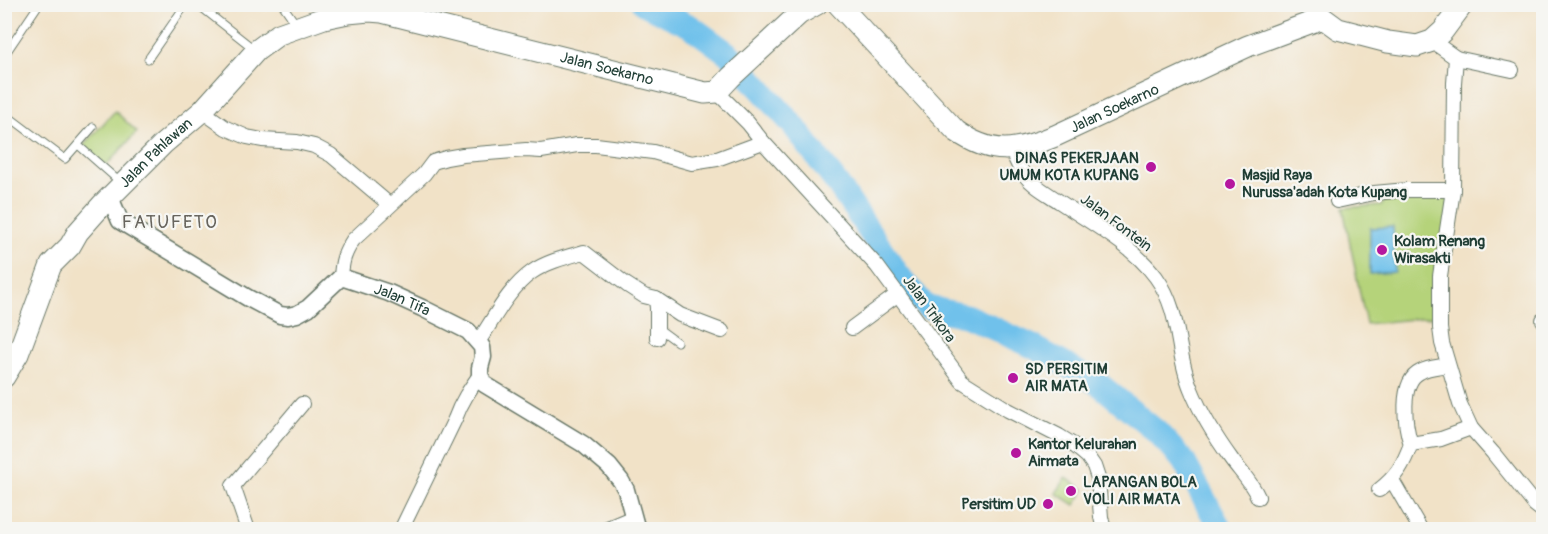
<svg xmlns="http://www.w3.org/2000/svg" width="1548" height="534" font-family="Pangolin,sans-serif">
	<rect width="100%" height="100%" fill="#f6f6f2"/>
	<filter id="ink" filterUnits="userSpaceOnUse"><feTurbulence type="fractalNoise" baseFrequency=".0167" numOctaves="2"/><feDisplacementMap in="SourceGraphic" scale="12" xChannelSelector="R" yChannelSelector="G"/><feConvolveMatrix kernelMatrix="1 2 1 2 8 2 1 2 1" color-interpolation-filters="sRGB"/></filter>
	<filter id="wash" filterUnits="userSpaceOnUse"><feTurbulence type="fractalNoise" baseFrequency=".008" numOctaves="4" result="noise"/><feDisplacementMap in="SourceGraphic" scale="24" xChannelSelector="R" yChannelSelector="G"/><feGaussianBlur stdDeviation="1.35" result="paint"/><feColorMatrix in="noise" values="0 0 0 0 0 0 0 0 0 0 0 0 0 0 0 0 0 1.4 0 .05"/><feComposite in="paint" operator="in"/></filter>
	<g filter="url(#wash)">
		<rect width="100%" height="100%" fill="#f1e2c7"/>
		<g fill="#b5d37a" stroke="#6a8857" stroke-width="1.5">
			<polygon points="115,111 137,132 106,166 83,146"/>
			<polygon points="1390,194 1460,194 1448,235 1441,316 1366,324 1343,208 1381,205"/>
			<polygon points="1066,478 1085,490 1075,505 1056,493"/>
		</g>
		<polygon fill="#70c1eb" stroke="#487f90" stroke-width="1.5" points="1393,227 1395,272 1370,274 1370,228"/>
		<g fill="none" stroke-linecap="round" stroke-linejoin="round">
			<polyline stroke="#70c1eb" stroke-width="24" points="644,4 690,26 730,55 793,125 838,185 898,274 926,307 967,316 1034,347 1100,385 1156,431 1183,460 1221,530"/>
		</g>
	</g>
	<g filter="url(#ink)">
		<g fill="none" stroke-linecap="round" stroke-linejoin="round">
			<defs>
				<g id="service">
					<polyline points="197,4 254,49"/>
					<polyline points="282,4 296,24"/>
					<polyline points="4,56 39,4"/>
					<polyline points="148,59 186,4"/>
					<polyline points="4,113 65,159 93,127"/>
					<polyline points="78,145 121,183"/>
					<polyline points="658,328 677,342"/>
				</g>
				<g id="minor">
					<polyline points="1432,41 1456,58 1454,83 1453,190"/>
					<polyline points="1456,58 1512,70"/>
					<polyline points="717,92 748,123 763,142 877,266 962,381 1008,410 1059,436 1075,446 1087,456 1094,466 1098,478 1101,517 1104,530"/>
					<polyline points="202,111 226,128 247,137 262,140 297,142 314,146 331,155 390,205"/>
					<path d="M1012,150C1015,158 1018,167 1024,174C1033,186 1047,193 1060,202C1093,224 1132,245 1156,277C1182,313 1175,351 1191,389C1201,414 1216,438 1232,460C1241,472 1252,483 1258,497"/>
					<polyline points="1337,201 1374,193 1407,190 1453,190 1440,276 1440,328 1442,343 1460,404 1471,428 1493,453 1535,505 1544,512"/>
					<path d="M341,277C342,261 344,254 353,240L424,174L433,162L446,158L463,155L526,150L541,151L577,145H596L653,152L692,163L717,159L763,142"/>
					<polyline points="656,299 657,308 657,338"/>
					<polyline points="1543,320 1544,320"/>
					<polyline points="852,328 898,294"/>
					<path d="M478,342C494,319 508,289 532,272C546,262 566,257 584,252L627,285L644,296L656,299L680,315L722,331"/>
					<path d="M1411,444C1405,427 1399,382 1420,372C1428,367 1439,367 1448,365"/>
					<polyline points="1392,480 1421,530"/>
					<path d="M1379,490C1397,476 1403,465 1411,444L1441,439L1471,428"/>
					<polyline points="248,530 233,486 302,404"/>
					<path d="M401,530L455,419C461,402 470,389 480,375"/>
					<polyline points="603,530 634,517"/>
				</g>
				<g id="tertiary">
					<path id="s1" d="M110,197L120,221L248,298L280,315L288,316L297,314L308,308L341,277L389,293L422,308L468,331L482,347L483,357L480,368V375L484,384L583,444L609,466L621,481L626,490L637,530"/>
				</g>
				<g id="trunk">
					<path id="s2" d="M838,4L956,131C992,156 1016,152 1055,136L1248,46L1323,18L1338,29L1388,42L1417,46L1432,41L1443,31L1463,4"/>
					<path id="s3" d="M4,377L18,354L51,265L70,246L78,232L102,205L163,144L202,111L256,51L279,34L324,18L348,13L369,11L382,12L705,93L717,92L731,77L799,14L817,4"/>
				</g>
			</defs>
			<use href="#service" stroke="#687767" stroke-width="9"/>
			<use href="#minor" stroke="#687767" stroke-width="16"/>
			<use href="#tertiary" stroke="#687767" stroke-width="19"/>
			<use href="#trunk" stroke="#687767" stroke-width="23"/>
			<use href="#service" stroke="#fff" stroke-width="7"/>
			<use href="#minor" stroke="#fff" stroke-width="14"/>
			<use href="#tertiary" stroke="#fff" stroke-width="16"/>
			<use href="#trunk" stroke="#fff" stroke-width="21"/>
		</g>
	</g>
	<g fill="#b5179e" stroke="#f6f6f2" stroke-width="2">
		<circle cx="1151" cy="167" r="6"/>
		<circle cx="1230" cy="184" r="6"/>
		<circle cx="1382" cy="250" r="6"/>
		<circle cx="1013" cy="378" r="6"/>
		<circle cx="1016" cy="453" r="6"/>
		<circle cx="1071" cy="491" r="6"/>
		<circle cx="1048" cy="504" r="6"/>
	</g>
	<g text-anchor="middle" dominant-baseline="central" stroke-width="4.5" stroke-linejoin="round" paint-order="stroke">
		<g font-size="15" fill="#1f3d34" stroke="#f6f6f2">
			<text stroke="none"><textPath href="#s3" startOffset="786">Jalan Soekarno</textPath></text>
			<text stroke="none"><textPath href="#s2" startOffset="344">Jalan Soekarno</textPath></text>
			<text stroke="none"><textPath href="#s3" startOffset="276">Jalan Pahlawan</textPath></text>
			<text transform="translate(1116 223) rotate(37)">Jalan Fontein</text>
			<text stroke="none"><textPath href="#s1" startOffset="352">Jalan Tifa</textPath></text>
			<text transform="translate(929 309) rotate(54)">Jalan Trikora</text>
		</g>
		<g font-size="15" font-weight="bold" fill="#1f3d34" stroke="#f6f6f2" text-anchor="start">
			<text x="1139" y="158" text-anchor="end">DINAS PEKERJAAN<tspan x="1139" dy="17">UMUM KOTA KUPANG</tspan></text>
			<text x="1242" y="175">Masjid Raya<tspan x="1242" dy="17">Nurussa'adah Kota Kupang</tspan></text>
			<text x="1394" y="241">Kolam Renang<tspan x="1394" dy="17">Wirasakti</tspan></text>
			<text x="1025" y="369">SD PERSITIM<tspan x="1025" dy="17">AIR MATA</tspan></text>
			<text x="1028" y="444">Kantor Kelurahan<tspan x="1028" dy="17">Airmata</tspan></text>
			<text x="1083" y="482">LAPANGAN BOLA<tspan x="1083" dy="17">VOLI AIR MATA</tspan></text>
			<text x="1036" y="504" text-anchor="end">Persitim UD</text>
		</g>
		<g font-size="18" letter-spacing="1.5" fill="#67645d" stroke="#f6f6f2">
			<text x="170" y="222">FATUFETO</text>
		</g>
	</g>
	<rect width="1548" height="534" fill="none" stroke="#f6f6f2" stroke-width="24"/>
</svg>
